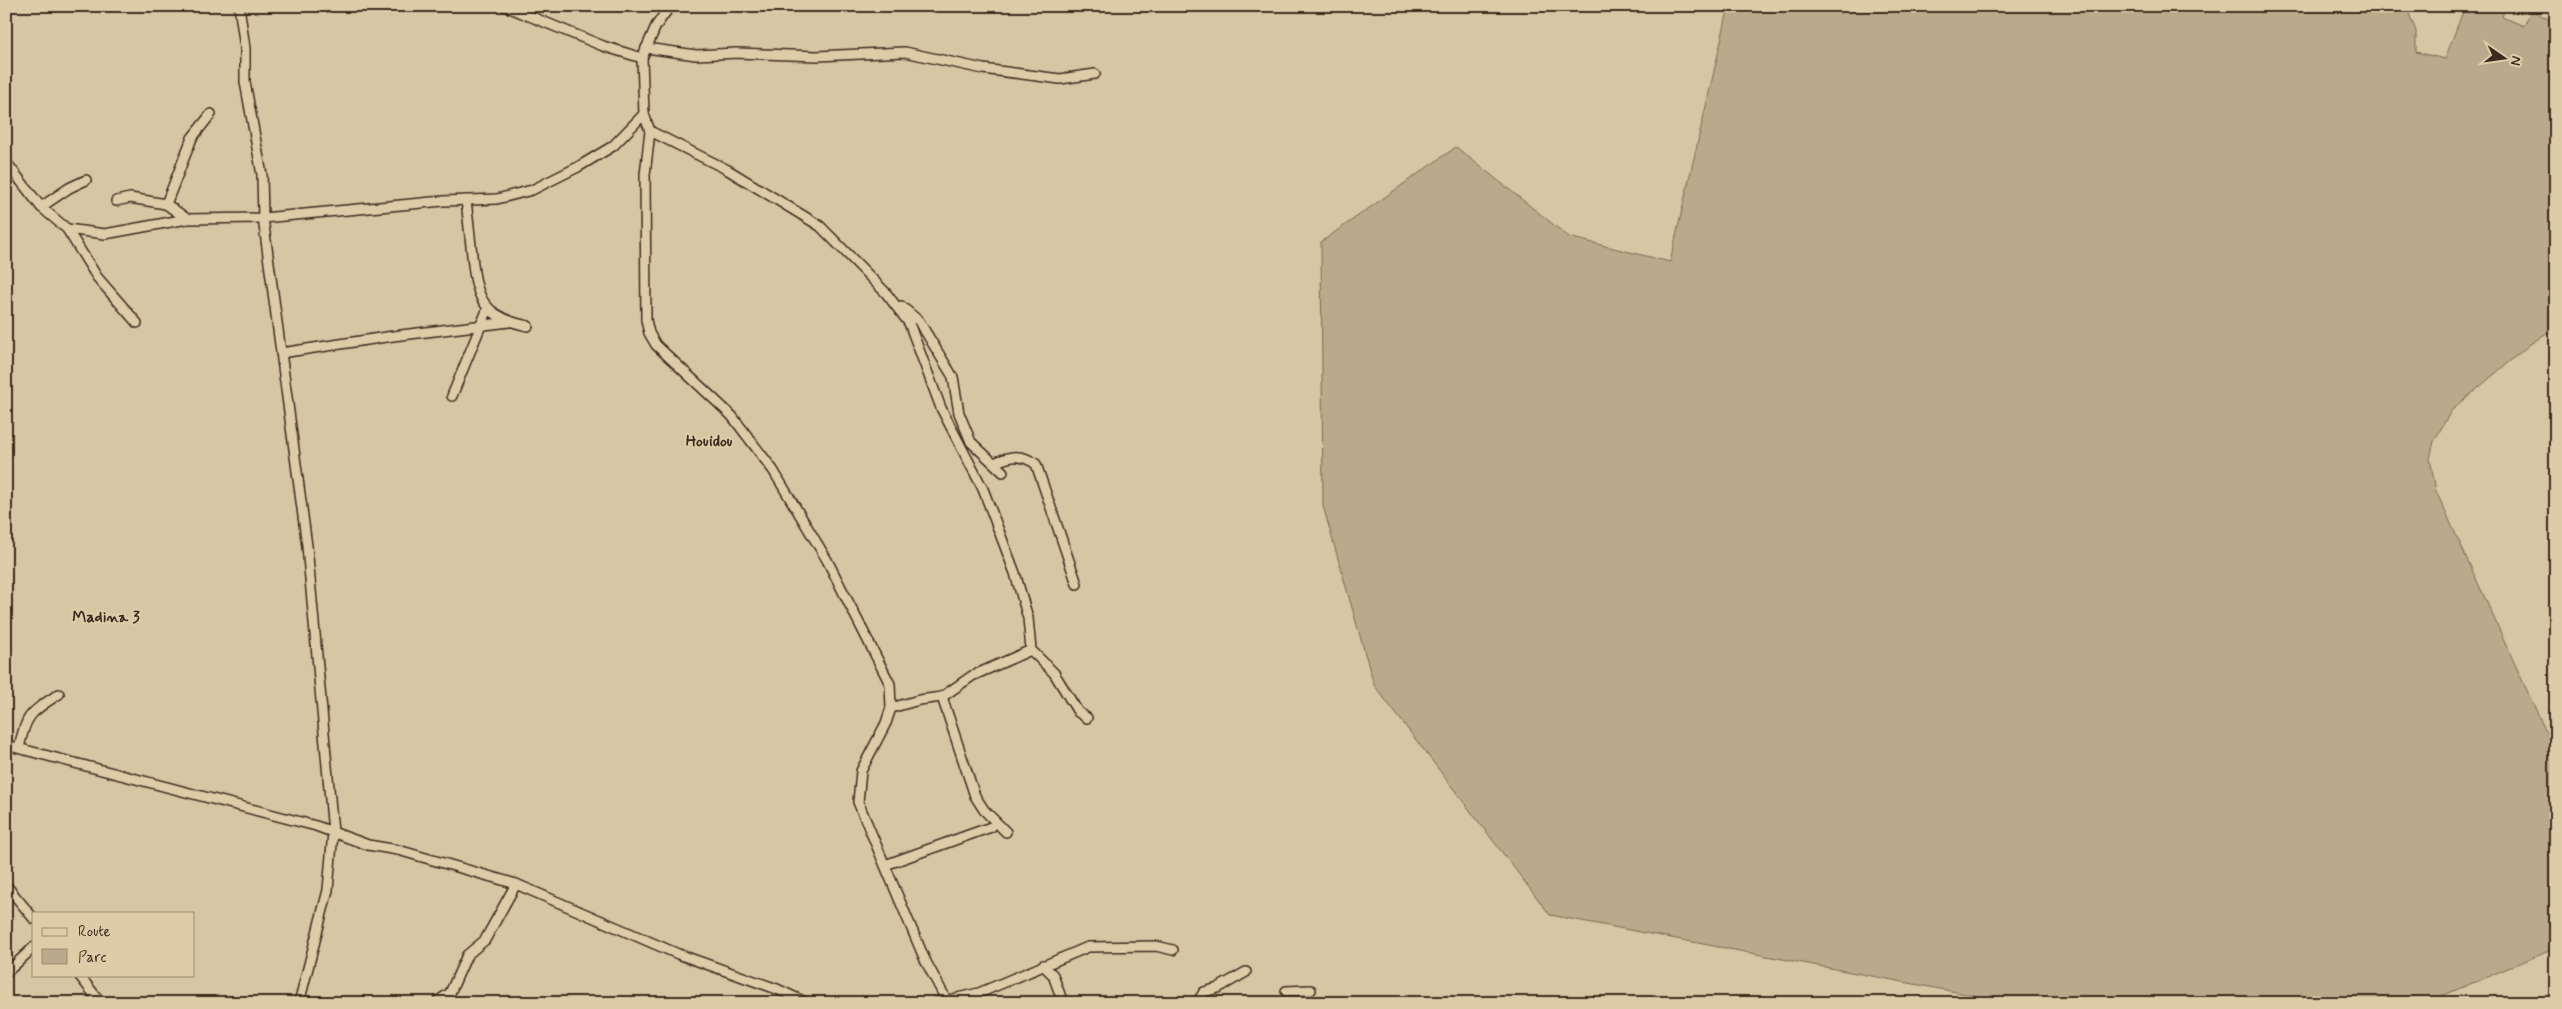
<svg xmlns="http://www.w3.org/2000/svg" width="2562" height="1009" font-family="Mynerve,sans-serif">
	<rect width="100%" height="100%" fill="#d7c6a3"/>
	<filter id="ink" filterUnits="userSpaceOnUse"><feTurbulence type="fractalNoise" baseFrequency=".02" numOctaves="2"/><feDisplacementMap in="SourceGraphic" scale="10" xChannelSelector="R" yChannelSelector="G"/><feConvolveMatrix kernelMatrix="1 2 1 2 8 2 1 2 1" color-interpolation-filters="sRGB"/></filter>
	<g filter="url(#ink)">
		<polygon fill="#bba98b" stroke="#7b6a54" points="1729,6 2406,6 2416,31 2416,52 2445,59 2465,6 2506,6 2502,17 2524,26 2531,10 2556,23 2554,328 2529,345 2451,411 2434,441 2430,459 2436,491 2556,754 2556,948 2425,1003 2014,1003 1550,915 1374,685 1323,506 1321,242 1456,147 1569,237 1670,262"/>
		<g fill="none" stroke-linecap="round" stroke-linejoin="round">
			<defs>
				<g id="street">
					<polyline points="239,6 245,48 245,82 262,175 263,218 307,546 333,832 328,890 299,1003"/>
					<polyline points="505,6 603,46 642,58"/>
					<polyline points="670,6 656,26 642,58 644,114 650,131 645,175 646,320 649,333 656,345 732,416 773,470 827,560 890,684 891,708 886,723 861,771 858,802 925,960 947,1001"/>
					<polyline points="646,48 696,55 737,53 817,56 905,52 983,69 1060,79 1095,74"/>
					<polyline points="650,131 728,170 820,226 886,293 909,323 941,408 983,489 1015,573 1028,618 1031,650 1054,673 1078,712 1087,718"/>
					<polyline points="6,162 41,207 67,229 97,277 137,323"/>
					<path d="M466,200C468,219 470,237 472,255C476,297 482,317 528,326"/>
					<polyline points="116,201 130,198 166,204"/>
					<polyline points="41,207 69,188 86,180"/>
					<polyline points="187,219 166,204 192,138 211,114"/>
					<polyline points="67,229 105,234 187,219 263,218 443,201 497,199 532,190 578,167 613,146 644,114"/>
					<polyline points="901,306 919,321 953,377 959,413 971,442 1003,472"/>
					<polyline points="281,353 393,336 509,322"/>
					<polyline points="452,396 488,308"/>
					<path d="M994,463C1010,456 1020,453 1036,464L1077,584"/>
					<polyline points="942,697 975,796 984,810 1006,832"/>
					<polyline points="891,708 919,700 942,697 972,676 1031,650"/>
					<polyline points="6,745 316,826 368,845 398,850 516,884 678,954 777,989 807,1003"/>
					<path d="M19,748C26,714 30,713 59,694"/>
					<polyline points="885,865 991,827"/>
					<polyline points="6,885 34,919"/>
					<polyline points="1043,965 1053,975 1063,1003"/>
					<polyline points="6,973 34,947"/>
					<polyline points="79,975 101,1003"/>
					<polyline points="1286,991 1311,990"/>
					<polyline points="438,1001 450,993 467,955 485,940 516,884"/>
					<polyline points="936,1003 979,993 1088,947 1156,946 1173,950"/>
					<polyline points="1197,1003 1204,992 1218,988 1246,972"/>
				</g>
			</defs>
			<use href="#street" stroke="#3b2a1e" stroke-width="12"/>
			<use href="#street" stroke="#decca9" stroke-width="9"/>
		</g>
	</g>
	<g text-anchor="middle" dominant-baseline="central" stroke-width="4.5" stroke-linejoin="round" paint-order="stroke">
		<g font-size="16" font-weight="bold" fill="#3b2a1e" stroke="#decca9">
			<text x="709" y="441">Houidou</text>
			<text x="106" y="617">Madina 3</text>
		</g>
	</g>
	<rect width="2562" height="1009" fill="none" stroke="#decca9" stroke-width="25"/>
	<rect x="12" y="12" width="2537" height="984" fill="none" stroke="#3b2a1e" stroke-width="2" filter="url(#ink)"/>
	<rect x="32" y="912" width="162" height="65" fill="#decca9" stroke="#9d8b71"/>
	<rect x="42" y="928" width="25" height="8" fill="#decca9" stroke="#9d8b71"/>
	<text x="78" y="936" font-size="15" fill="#3b2a1e">Route</text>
	<rect x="42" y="949" width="25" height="15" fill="#bba98b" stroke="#9d8b71"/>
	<text x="78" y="962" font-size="15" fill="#3b2a1e">Parc</text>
	<g transform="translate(2504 58) rotate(103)" stroke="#decca9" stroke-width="4" paint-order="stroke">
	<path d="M0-4L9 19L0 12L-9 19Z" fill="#3b2a1e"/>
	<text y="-8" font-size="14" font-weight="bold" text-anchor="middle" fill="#3b2a1e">N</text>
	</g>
</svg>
